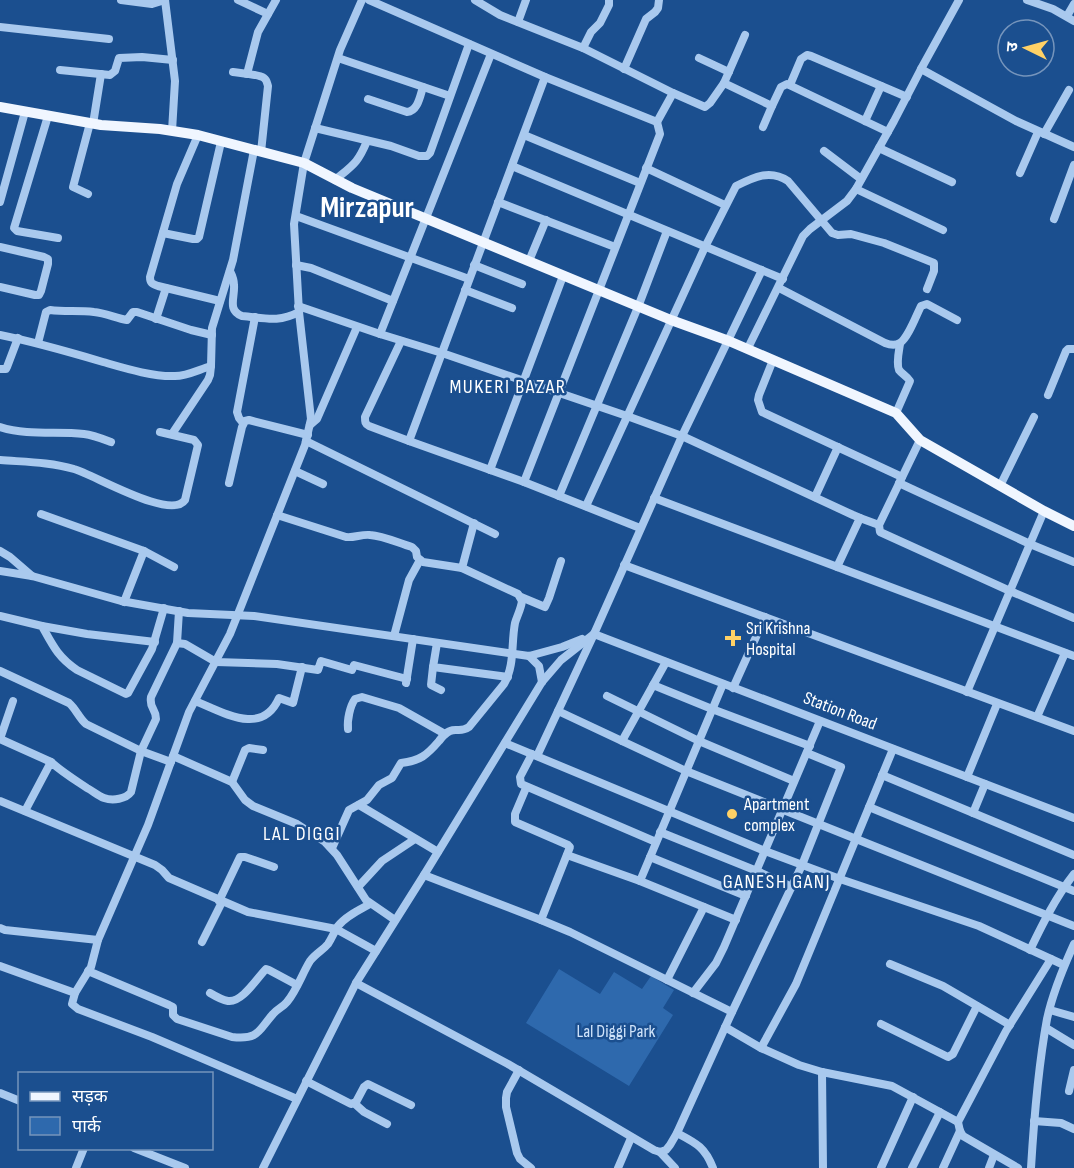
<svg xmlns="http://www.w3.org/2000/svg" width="1074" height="1168" font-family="'Sofia Sans Condensed','Noto Sans Devanagari',sans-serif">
	<rect width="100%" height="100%" fill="#1b4f8f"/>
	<polygon fill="#2e69ad" points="559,969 600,994 614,972 642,989 651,976 674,990 663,1008 673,1015 629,1086 526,1023"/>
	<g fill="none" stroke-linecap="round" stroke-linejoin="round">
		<g stroke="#a9c9ee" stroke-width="8">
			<polyline points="121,0 152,4 165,0"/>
			<polyline points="165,0 175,81 172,131"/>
			<polyline points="238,0 268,14"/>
			<polyline points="369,0 545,77 657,122 660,134 524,482"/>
			<polyline points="475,0 500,15 583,48 673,93"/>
			<polyline points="1027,0 1053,9 1074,21"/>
			<polyline points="1067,16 1074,4"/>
			<polyline points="518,22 526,0"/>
			<polyline points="0,27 109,39"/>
			<polyline points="583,48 591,32 600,23 609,5 609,0"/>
			<polyline points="338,58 450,96"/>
			<polyline points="699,58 729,72"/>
			<polyline points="624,69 646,19 655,12 658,8 659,0"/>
			<polyline points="921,69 1016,121 1074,147"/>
			<polyline points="60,70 110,75 115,71 119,58 142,57 173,60"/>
			<path d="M233,72C240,73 258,74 264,78C267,80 267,83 268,86L261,152"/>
			<polyline points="247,74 258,32 276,0"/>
			<polyline points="545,77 409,441 524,482 640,528"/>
			<polyline points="724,83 745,35"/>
			<polyline points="790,85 801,59 807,55 811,56 907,97"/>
			<path d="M368,99L407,112C418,111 420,96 423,87"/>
			<polyline points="48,116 14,228 17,231 58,238"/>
			<polyline points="865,121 881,86"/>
			<polyline points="657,122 673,93 705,107 710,103 724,83 772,106 781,87 787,84 888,132"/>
			<polyline points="93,124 101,74"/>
			<polyline points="763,127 772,106"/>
			<polyline points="315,128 391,146 419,156 427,156 430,153 469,44"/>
			<polyline points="1044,134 1069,90"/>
			<path d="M198,135L177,184L150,277C150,283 152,284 158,286L220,301"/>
			<polyline points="524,135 640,183"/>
			<polyline points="879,148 952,182"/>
			<polyline points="824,151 861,179"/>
			<polyline points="512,166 783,279"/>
			<polyline points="646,168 725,205"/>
			<polyline points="1020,173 1038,132"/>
			<path d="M335,180C353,165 358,163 367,141"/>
			<polyline points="856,189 943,230"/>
			<polyline points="88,194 73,187 90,123"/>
			<polyline points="0,202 25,112"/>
			<polyline points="498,202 615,247"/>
			<polyline points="296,216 469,279"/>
			<polyline points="1054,219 1074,165"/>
			<polyline points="163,233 193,239 197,239 199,237 221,142"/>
			<polyline points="0,247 44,257 48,259 48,264 41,291 39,295 35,295 0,287"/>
			<polyline points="529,261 546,220"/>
			<polyline points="296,265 311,268 393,301"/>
			<polyline points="474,265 522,284"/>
			<path d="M230,271C232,275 234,280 234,285C235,298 227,310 242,316C265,318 278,323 299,312"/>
			<path d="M779,288L885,343C890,345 895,346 900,343C908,338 916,316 921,306L927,304L957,320"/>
			<polyline points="465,290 512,308"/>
			<polyline points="298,306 380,334 442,353 627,416 682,436 853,515 860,518 837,567"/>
			<polyline points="156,319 166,288"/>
			<polyline points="380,334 491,54"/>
			<path d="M0,335C35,342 69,352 103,362C124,368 153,377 175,376C187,376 200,369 211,366L212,328L233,260L254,150"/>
			<path d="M401,341L365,417C365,422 365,424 369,426L409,441"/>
			<path d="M38,343L46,312L50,310C65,312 79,310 94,312C105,313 116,318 127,320L133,312H137L191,330L212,335"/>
			<polyline points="748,348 803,236 810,229 847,201 856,189 894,121 921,69 959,0"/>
			<polyline points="773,360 759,395 758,400 762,412 902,477"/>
			<polyline points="0,369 6,369 7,367 18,338"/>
			<polyline points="1048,395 1066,351 1068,349 1074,349"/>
			<path d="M896,413L910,381C907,376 902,374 899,370C896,363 899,351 900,344"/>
			<polyline points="243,423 239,418 237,412 255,317"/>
			<polyline points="310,425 317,419 357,327"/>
			<path d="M0,427C28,436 56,431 84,434C93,435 103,439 111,442"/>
			<polyline points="172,434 208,380 210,375 211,366"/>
			<polyline points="920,440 879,525 880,532 1010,591 1074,618"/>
			<polyline points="306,441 495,534"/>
			<path d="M0,460C25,462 50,462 74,469C93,474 171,521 185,500L198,445L194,440L160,432"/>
			<polyline points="490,470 563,276"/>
			<polyline points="295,471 323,484"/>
			<polyline points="229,483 242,427 245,421 249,420 308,435"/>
			<polyline points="899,483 1030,544 1074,562"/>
			<polyline points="1000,486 1034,417"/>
			<polyline points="559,496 638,307 667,231"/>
			<polyline points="815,497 838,447"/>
			<polyline points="654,498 1074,656"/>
			<path d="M586,506L705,247L736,186C754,177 770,169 788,181L832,233L838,235L851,234L884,243L934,263V271L927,289"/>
			<polyline points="41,514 144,551 124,602"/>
			<path d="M277,515L346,537C354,538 362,534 370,535C384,536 398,543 412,547L416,551L417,557L423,562L462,568"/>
			<polyline points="860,518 879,525"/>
			<polyline points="0,551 10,557 32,576"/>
			<polyline points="144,551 174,567"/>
			<polyline points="624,565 1074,731"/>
			<polyline points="0,571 32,576 121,601 188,613 254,616 529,656 562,647 582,639"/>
			<polyline points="521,597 545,607 549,598 561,561"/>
			<path d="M0,616L42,626C53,646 58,657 77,670L126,694L128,693L152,649L164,608"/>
			<polyline points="42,626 87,634 155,642"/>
			<polyline points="594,634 1074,818"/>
			<polyline points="394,636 409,580 420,560"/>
			<polyline points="177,643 179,611"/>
			<polyline points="437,643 433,667 508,677"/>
			<polyline points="529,656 539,666 542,682"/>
			<polyline points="433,667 431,685 441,690"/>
			<path d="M0,671L69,703C76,709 79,718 86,724L141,751L171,762"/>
			<polyline points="406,683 413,639"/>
			<polyline points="723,684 640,881 736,920"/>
			<polyline points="653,685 712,709 810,746"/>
			<polyline points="733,688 765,617"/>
			<polyline points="967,692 1044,511"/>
			<polyline points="607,696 699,741 794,781"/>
			<path d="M195,701C223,712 262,737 279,698L293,703L302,667"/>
			<polyline points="558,711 686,771 1074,926"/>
			<polyline points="1037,717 1065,653"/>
			<path d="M348,729C347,720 350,706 355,699L362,697L399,708L445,734"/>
			<polyline points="0,739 51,762"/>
			<polyline points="0,739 13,701"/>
			<polyline points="622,741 666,662"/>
			<polyline points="505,743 765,851 840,879 979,926 1064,965"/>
			<polyline points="532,754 520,777 521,784 656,842"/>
			<polyline points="173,756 232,782 245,800 253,806 297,824 325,842 337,855 366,900 395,920"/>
			<polyline points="537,756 594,634 682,436 762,270"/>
			<polyline points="882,775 1074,855"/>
			<polyline points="967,777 997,704"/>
			<polyline points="232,782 245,750 249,748 263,750"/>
			<polyline points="526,788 515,814 515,822 568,845 570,847 541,920"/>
			<polyline points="0,801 155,865 162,870 169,878 248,912 336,929 376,951"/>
			<polyline points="359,805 438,852"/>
			<polyline points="869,807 1074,891"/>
			<path d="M25,811L51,762C62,772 75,780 87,788C93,791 98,796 104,798C113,801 126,799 131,792L141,751L156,719C156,708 149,709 151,697L177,643L185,644L216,662L277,664L318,670L321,661L352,670L354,665L407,679"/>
			<polyline points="973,813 985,784"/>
			<polyline points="660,832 757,871 792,887"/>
			<path d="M332,848L349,810L367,800L379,785L392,778L401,763C420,761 427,755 439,741C442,737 445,733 450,731C457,728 460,733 469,727L504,684C515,665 511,644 515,623C517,616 521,609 522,601L518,594L462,568L474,523"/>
			<polyline points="567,855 640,881"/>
			<polyline points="650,857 746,896"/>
			<polyline points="424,875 541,920 570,932 732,1012"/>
			<polyline points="358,887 382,861 415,839"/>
			<polyline points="219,901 240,857 245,857 274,867"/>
			<polyline points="0,928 5,930 98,940 148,825 189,712 230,634 305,445 311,419 299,312 294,224 304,163 340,50 362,0"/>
			<polyline points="202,942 222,902"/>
			<path d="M1030,950C1043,923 1056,897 1074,874"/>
			<polyline points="890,964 943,986 1010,1025"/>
			<polyline points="0,966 75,993 91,967 98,940"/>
			<path d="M88,971L169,1005L173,1007V1015L177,1019L232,1037C259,1040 258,1031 273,1014C277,1009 283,1007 287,1002C297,990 302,974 310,961C315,954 323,950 328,944C332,938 334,932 338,926C346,916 359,910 370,904"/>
			<polyline points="667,980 704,907"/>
			<polyline points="356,983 508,1064 654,1150 660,1152 666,1150 670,1145 677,1133 732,1012 802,865 841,767 807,753"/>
			<polyline points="75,993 72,1004 78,1009 152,1037 297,1099"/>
			<path d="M210,993C215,996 222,1000 228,1001C242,1003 257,978 266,969L269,970L297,985"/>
			<polyline points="693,993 716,963 724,947 820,721"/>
			<polyline points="1050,1010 1074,1017"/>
			<polyline points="881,1024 948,1057 953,1054 977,1006"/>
			<polyline points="725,1027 761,1048 799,1065 822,1072 892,1086 958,1122 1006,1031 1051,959"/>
			<polyline points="1046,1028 1074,1045"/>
			<polyline points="761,1048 796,984 893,749"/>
			<polyline points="519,1070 507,1092 506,1098 506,1107 517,1153 520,1159 531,1168"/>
			<polyline points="822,1072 823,1168"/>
			<polyline points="306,1081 351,1104 356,1102 364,1087 368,1084 411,1105"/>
			<polyline points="1069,1091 1074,1070"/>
			<polyline points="0,1093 20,1101"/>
			<polyline points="354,1103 364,1112 387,1124"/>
			<polyline points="1034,1121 1061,1123 1074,1129"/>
			<polyline points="958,1122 960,1131 963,1136 1018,1168"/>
			<path d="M677,1133C696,1143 705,1147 713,1168"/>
			<polyline points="134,1148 185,1168"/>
			<polyline points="660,1152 675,1168"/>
			<polyline points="76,1168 84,1148"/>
			<polyline points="263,1168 356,983 424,875 542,682 561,660 594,634"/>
			<polyline points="618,1168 631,1138"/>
			<polyline points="881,1168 913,1097"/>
			<polyline points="912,1168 940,1112"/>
			<polyline points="943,1168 960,1131"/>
			<polyline points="989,1168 994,1155"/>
			<path d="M1031,1168C1034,1118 1038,1068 1047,1019C1052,996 1064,966 1074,944"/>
		</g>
		<polyline stroke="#f0f6ff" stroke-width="10" points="0,107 101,125 160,129 198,135 304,163 352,188 671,320 729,341 896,413 920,440 1044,511 1074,526"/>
	</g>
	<g fill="#ffd166" stroke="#1b4f8f" stroke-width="2">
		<path d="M730 629h6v6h6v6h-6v6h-6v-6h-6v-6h6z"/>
		<circle cx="732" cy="814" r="6"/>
	</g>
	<g text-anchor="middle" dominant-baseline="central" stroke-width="5" stroke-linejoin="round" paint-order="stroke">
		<g font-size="18" fill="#fff" stroke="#1b4f8f" text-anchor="start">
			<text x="746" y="628">Sri Krishna<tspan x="746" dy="21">Hospital</tspan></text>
			<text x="744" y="804">Apartment<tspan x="744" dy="21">complex</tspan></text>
		</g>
		<g font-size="18" fill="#fff" stroke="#1b4f8f">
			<text transform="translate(840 711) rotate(21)">Station Road</text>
		</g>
		<g font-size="18" fill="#cfe3fa" stroke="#1b4f8f">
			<text x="616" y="1031">Lal Diggi Park</text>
		</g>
		<g font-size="20" letter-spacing="1.5" fill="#fff" stroke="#1b4f8f">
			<text x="508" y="387">MUKERI BAZAR</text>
			<text x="302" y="834">LAL DIGGI</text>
			<text x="777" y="882">GANESH GANJ</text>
		</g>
		<g font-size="30" font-weight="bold" fill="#fff" stroke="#1b4f8f">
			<text x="367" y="208">Mirzapur</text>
		</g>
	</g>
	<rect x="18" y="1072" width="195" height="78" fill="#1b4f8f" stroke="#7695bc" stroke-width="1.5"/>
	<rect x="30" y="1092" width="30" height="9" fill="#f0f6ff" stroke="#7695bc" stroke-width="1.5"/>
	<text x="72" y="1102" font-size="18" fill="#ffffff">सड़क</text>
	<rect x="30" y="1117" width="30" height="18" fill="#2e69ad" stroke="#7695bc" stroke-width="1.5"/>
	<text x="72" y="1132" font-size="18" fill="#ffffff">पार्क</text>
	<g transform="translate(1026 48) rotate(275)"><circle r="28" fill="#1b4f8f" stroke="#7695bc" stroke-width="1.5"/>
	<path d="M0-4.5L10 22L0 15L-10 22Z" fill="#ffd166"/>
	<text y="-9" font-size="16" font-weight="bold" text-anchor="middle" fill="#ffffff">उ</text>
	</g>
</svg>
